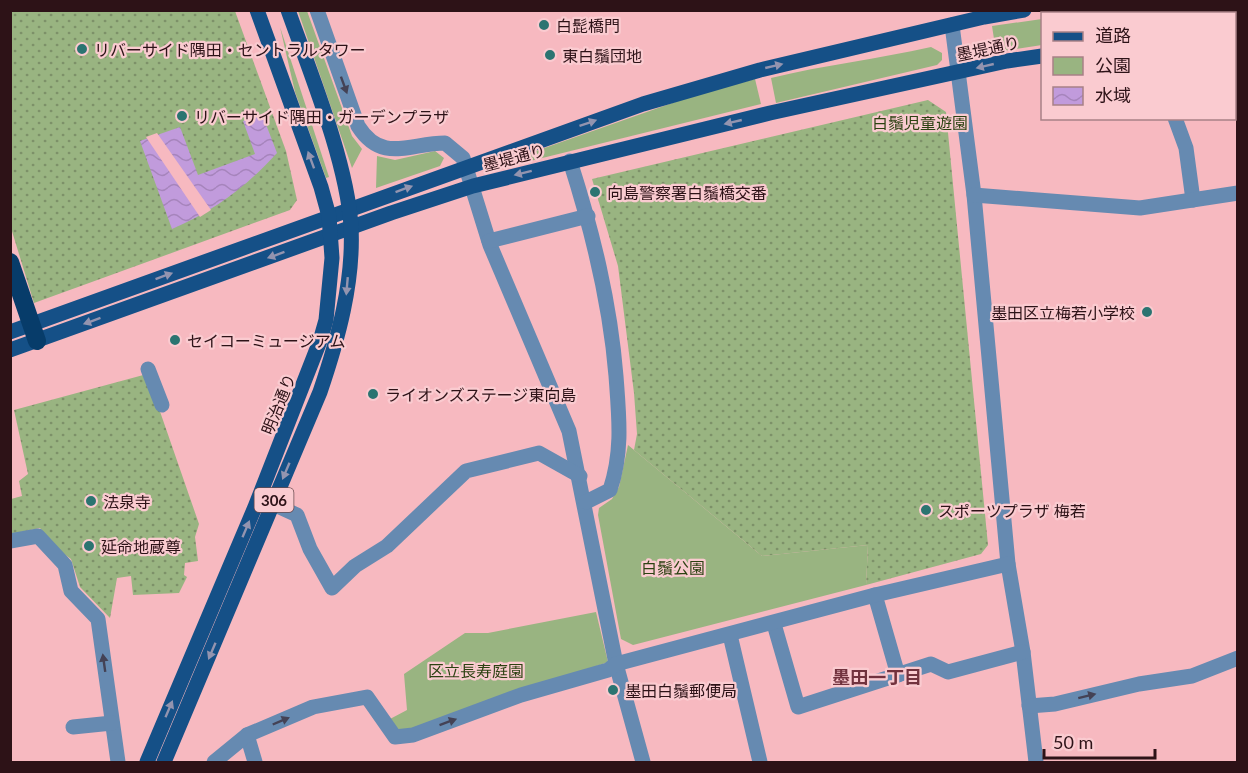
<svg xmlns="http://www.w3.org/2000/svg" width="1248" height="773" font-family="Lato,'Noto Sans JP',sans-serif">
	<defs>
		<pattern id="garden-dots" width="8" height="8" patternUnits="userSpaceOnUse" patternTransform="scale(1.5)"><rect width="8" height="8" fill="#99b481"/><path d="M2 2h.1M6 6h.1" fill="none" stroke="#7d9169" stroke-width="1.8" stroke-linecap="round"/></pattern>
		<pattern id="water-waves" width="16" height="10" patternUnits="userSpaceOnUse" patternTransform="scale(1.5)"><rect width="16" height="10" fill="#c19bdc"/><path d="M0 5q4-4 8 0t8 0" fill="none" stroke="#a684bc"/></pattern>
	</defs>
	<rect width="100%" height="100%" fill="#f7b9c0"/>
	<g fill="#99b481">
		<polygon points="298,11 307,11 352,136 362,149 352,168"/>
		<polygon points="1042,19 1042,45 996,52 992,26"/>
		<polygon points="280,27 329,177 326,178 295,92"/>
		<path d="M931,47L942,53V60L937,65L776,103L771,78C824,65 878,59 931,47Z"/>
		<polygon points="755,79 761,104 518,164 516,158 695,95"/>
		<polygon points="435,151 444,158 440,166 376,188 377,156 395,160"/>
		<polygon points="628,445 762,556 868,545 866,585 633,645 621,639 598,515 599,508 612,499 619,487"/>
		<polygon points="596,612 608,662 407,733 397,730 390,719 407,710 404,674 465,633 488,633"/>
	</g>
	<g fill="url(#garden-dots)">
		<polygon points="10,11 235,11 286,151 297,200 290,210 34,303 11,228"/>
		<polygon points="928,100 946,112 988,545 981,554 866,585 868,545 762,556 634,450 637,434 634,393 618,266 592,179"/>
		<polygon points="147,374 199,524 195,537 198,561 185,563 184,575 187,577 179,593 133,595 131,576 117,578 110,618 80,587 71,559 57,549 40,528 11,534 11,499 22,496 19,481 28,474 14,410"/>
	</g>
	<path fill="url(#water-waves)" d="M262,114L277,153C246,187 214,211 172,229L140,141L180,127L198,175L255,154L243,121Z"/>
	<polygon fill="#f7b9c0" points="157,133 211,210 200,217 146,137"/>
	<g fill="none" stroke-linecap="round" stroke-linejoin="round">
		<g stroke="#668ab1" stroke-width="15">
			<path d="M317,10L358,126C382,164 410,143 445,143L463,158L490,245L569,431L616,664L643,762"/>
			<polyline points="952,25 974,195 1008,564 1023,652 1036,762"/>
			<polyline points="1175,118 1186,148 1193,200"/>
			<path d="M570,161C593,233 610,302 616,376C619,417 623,451 610,490L586,502"/>
			<polyline points="974,195 1140,208 1238,193"/>
			<polyline points="489,241 588,216"/>
			<polyline points="148,369 162,405"/>
			<polyline points="273,504 297,515 310,549 332,588 355,566 387,546 466,471 539,453 580,476"/>
			<polyline points="10,541 38,536 65,565 71,591 98,619 118,762"/>
			<polyline points="875,595 898,675"/>
			<polyline points="774,624 798,707 931,664 948,672 1023,652"/>
			<polyline points="730,635 760,762"/>
			<polyline points="1029,706 1055,704 1139,684 1192,676 1238,658"/>
			<polyline points="73,727 112,723"/>
			<polyline points="247,735 255,762"/>
			<polyline points="214,762 247,735 313,707 367,697 395,737 413,735 521,695 608,670 616,664 875,595 1008,564"/>
		</g>
		<g stroke="#155087" stroke-width="15">
			<polyline points="1153,10 1191,14"/>
			<polyline points="1234,17 1238,17"/>
			<polyline points="1234,65 1238,66"/>
			<polyline points="10,332 643,104 760,70 984,17 1024,10"/>
			<polyline points="10,350 391,213 473,186 770,113 1007,61 1042,56"/>
			<polyline points="147,762 255,507 320,341 326,320 332,258 329,216 321,187 257,10"/>
			<path d="M164,762L320,392C338,339 354,282 351,226C347,162 310,72 288,10"/>
		</g>
		<polyline stroke="#073c6a" stroke-width="18" points="10,262 37,341"/>
	</g>
	<defs><path id="oneway-solid" d="M-6-.8H1V-3.2L6.5 0L1 3.2V.8H-6Z" transform="scale(1.5)"/></defs>
	<g fill="#9394af">
		<use href="#oneway-solid" transform="translate(774 66) rotate(-13)"/>
		<use href="#oneway-solid" transform="translate(985 66) rotate(167)"/>
		<use href="#oneway-solid" transform="translate(733 122) rotate(167)"/>
		<use href="#oneway-solid" transform="translate(588 123) rotate(-19)"/>
		<use href="#oneway-solid" transform="translate(311 160) rotate(-110)"/>
		<use href="#oneway-solid" transform="translate(523 173) rotate(166)"/>
		<use href="#oneway-solid" transform="translate(404 189) rotate(-20)"/>
		<use href="#oneway-solid" transform="translate(276 255) rotate(160)"/>
		<use href="#oneway-solid" transform="translate(164 276) rotate(-20)"/>
		<use href="#oneway-solid" transform="translate(347 286) rotate(95)"/>
		<use href="#oneway-solid" transform="translate(92 321) rotate(160)"/>
		<use href="#oneway-solid" transform="translate(286 471) rotate(113)"/>
		<use href="#oneway-solid" transform="translate(246 529) rotate(-67)"/>
		<use href="#oneway-solid" transform="translate(212 651) rotate(113)"/>
		<use href="#oneway-solid" transform="translate(169 709) rotate(-67)"/>
	</g>
	<g fill="#444255">
		<use href="#oneway-solid" transform="translate(344 85) rotate(70)"/>
		<use href="#oneway-solid" transform="translate(104 663) rotate(-98)"/>
		<use href="#oneway-solid" transform="translate(1087 696) rotate(-14)"/>
		<use href="#oneway-solid" transform="translate(281 721) rotate(-23)"/>
		<use href="#oneway-solid" transform="translate(448 722) rotate(-20)"/>
	</g>
	<g fill="#2b7471" stroke="#facbd0" stroke-width="2">
		<circle cx="544" cy="25" r="6"/>
		<circle cx="82" cy="49" r="6"/>
		<circle cx="550" cy="55" r="6"/>
		<circle cx="182" cy="116" r="6"/>
		<circle cx="595" cy="192" r="6"/>
		<circle cx="1147" cy="312" r="6"/>
		<circle cx="175" cy="340" r="6"/>
		<circle cx="373" cy="394" r="6"/>
		<circle cx="91" cy="501" r="6"/>
		<circle cx="926" cy="510" r="6"/>
		<circle cx="89" cy="546" r="6"/>
		<circle cx="613" cy="690" r="6"/>
	</g>
	<g text-anchor="middle" dominant-baseline="central" stroke-width="4.5" stroke-linejoin="round" paint-order="stroke">
		<rect fill="#facbd0" stroke="#6a4a4e" stroke-width="1.5" x="254.5" y="488" width="39" height="24" rx="4.5"/>
		<g font-size="15" font-weight="bold" fill="#2d1217">
			<text x="274" y="500">306</text>
		</g>
		<g font-size="16" fill="#2d1217" stroke="#facbd0" text-anchor="start">
			<text x="556" y="25">白髭橋門</text>
			<text x="94" y="49">リバーサイド隅田・セントラルタワー</text>
			<text x="562" y="55">東白鬚団地</text>
			<text x="194" y="116">リバーサイド隅田・ガーデンプラザ</text>
			<text x="607" y="192">向島警察署白鬚橋交番</text>
			<text x="1135" y="312" text-anchor="end">墨田区立梅若小学校</text>
			<text x="187" y="340">セイコーミュージアム</text>
			<text x="385" y="394">ライオンズステージ東向島</text>
			<text x="103" y="501">法泉寺</text>
			<text x="938" y="510">スポーツプラザ 梅若</text>
			<text x="101" y="546">延命地蔵尊</text>
			<text x="625" y="690">墨田白鬚郵便局</text>
		</g>
		<g font-size="16" fill="#2d1217" stroke="#facbd0">
			<text transform="translate(988 48) rotate(-12)">墨堤通り</text>
			<text transform="translate(514 157) rotate(-15)">墨堤通り</text>
			<text transform="translate(278 404) rotate(-68)">明治通り</text>
		</g>
		<g font-size="16" fill="#2c4212" stroke="#facbd0">
			<text x="920" y="122">白鬚児童遊園</text>
			<text x="673" y="567">白鬚公園</text>
			<text x="476" y="670">区立長寿庭園</text>
		</g>
		<g font-size="18" font-weight="bold" fill="#72323e" stroke="#facbd0">
			<text x="877" y="677">墨田一丁目</text>
		</g>
	</g>
	<rect width="1248" height="773" fill="none" stroke="#2d1217" stroke-width="24"/>
	<rect x="1041" y="12" width="195" height="108" fill="#facbd0" stroke="#a88186" stroke-width="1.5"/>
	<rect x="1053" y="32" width="30" height="9" fill="#155087" stroke="#a88186" stroke-width="1.5"/>
	<text x="1095" y="42" font-size="18" fill="#2d1217">道路</text>
	<rect x="1053" y="57" width="30" height="18" fill="#99b481" stroke="#a88186" stroke-width="1.5"/>
	<text x="1095" y="72" font-size="18" fill="#2d1217">公園</text>
	<rect x="1053" y="87" width="30" height="18" fill="url(#water-waves)" stroke="#a88186" stroke-width="1.5"/>
	<text x="1095" y="102" font-size="18" fill="#2d1217">水域</text>
	<path d="M1044 749v9h111v-9" fill="none" stroke="#2d1217" stroke-width="3"/>
	<text x="1053" y="749" font-size="18" fill="#2d1217" stroke="#facbd0" stroke-width="4.5" paint-order="stroke">50 m</text>
</svg>
